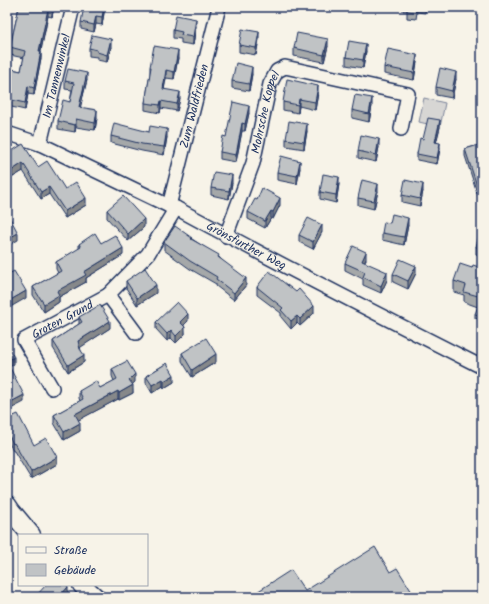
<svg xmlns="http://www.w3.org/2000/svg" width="489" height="604" font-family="Kalam,sans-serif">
	<rect width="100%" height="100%" fill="#f7f3e8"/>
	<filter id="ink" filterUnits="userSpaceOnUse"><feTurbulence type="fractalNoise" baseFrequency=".025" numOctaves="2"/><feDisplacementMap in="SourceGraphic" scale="8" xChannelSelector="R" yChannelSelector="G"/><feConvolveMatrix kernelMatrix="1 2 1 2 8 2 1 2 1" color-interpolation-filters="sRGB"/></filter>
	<g filter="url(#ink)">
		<polygon fill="#d7d6d4" stroke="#798299" points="424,98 445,103 440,127 419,122"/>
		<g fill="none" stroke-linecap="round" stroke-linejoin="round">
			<defs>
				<g id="street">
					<path id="s1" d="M7,133L40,144L169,206L176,208C277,263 379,315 482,367"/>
					<path id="s2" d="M40,144L73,7"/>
					<path id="s3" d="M169,206L219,7"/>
					<path id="s4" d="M226,236L253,163L270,84L277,71L285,67L408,94L401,129"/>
					<polyline points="108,295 136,333"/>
					<path id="s5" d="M52,388L24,340L108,295L148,254L176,208"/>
				</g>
				<g id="secondary">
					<polyline points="7,505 11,511 31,535"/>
					<polyline points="82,585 95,597"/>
				</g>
			</defs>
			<use href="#street" stroke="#1b2f5e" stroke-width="16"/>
			<use href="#secondary" stroke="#1b2f5e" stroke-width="21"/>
			<use href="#street" stroke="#f7f3e8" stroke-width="13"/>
			<use href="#secondary" stroke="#f7f3e8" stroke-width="18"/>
		</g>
		<g fill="#a5a8a9" stroke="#1b2f5e">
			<polygon points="19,7 54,7 52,17 48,16 41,51 41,58 34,95 28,94 25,110 7,106 8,93 7,93 7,68 21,71 24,58 10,55 10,47"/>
			<polygon points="104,7 104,13 102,25 96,24 94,32 81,29 81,22"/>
			<polygon points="403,7 426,7 425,13 417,12 416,19 407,18 407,11 403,11"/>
			<polygon points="196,26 193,45 181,43 181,39 173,38 173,30"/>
			<polygon points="259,39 256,55 239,52 239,45"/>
			<polygon points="328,46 324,62 294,56 294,48"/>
			<polygon points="111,47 107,62 97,60 97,57 89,56 89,48"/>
			<polygon points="366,51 363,68 346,65 346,57"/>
			<polygon points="178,58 174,79 166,78 164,89 180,99 177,111 161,108 160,113 145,110 145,103 150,74 150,67"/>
			<polygon points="417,62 414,80 384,74 384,67"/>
			<polygon points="482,66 482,77 481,74 481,67"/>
			<polygon points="252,74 249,91 232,88 232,81"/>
			<polygon points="456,79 452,98 436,95 436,87"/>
			<polygon points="87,80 80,107 97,118 95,130 76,127 75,132 58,129 58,121 70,102 72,90 65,89 65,81"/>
			<polygon points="318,93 315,110 299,106 298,113 283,110 283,102"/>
			<polygon points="372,106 369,122 352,118 352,110"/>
			<polygon points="249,113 245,131 242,131 236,162 220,159 220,152 226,137"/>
			<polygon points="440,127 436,142 440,149 437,164 417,160 417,154 423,139"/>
			<polygon points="307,131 304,149 286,146 286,139"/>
			<polygon points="149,132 167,137 164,155 142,151 111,143 111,136"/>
			<polygon points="482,144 482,208 465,156 465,149"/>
			<polygon points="379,147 376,162 358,158 358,151"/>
			<polygon points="7,154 38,167 65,189 86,205 65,218 49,194 41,199 23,171 8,180 7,179"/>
			<polygon points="300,168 297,184 277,180 277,172"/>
			<polygon points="232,183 229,199 211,195 211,188"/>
			<polygon points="339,184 336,203 320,199 320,192"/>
			<polygon points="378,191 374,209 358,205 358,198"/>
			<polygon points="423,191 420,206 402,202 402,195"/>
			<polygon points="257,200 280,205 273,219 271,218 265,228 248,219 248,212"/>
			<polygon points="107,210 144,227 128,241 107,218"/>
			<polygon points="390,223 408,225 404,245 382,240 382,233"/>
			<polygon points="482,228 482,256 476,254 476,247"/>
			<polygon points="322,232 313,249 299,242 299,235"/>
			<polygon points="192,239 219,257 246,285 234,300 216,286 216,284 190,269 164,250 164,242"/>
			<polygon points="101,243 123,255 86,278 86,282 59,297 59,302 44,312 33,295 33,287 58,273 56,269 56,262 79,249 79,244"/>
			<polygon points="366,259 365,262 387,280 381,293 363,285 363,279 345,270 345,263"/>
			<polygon points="472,268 482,268 482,293 478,307 464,302 464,295 454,292 454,281"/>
			<polygon points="416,273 408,289 393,282 393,274"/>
			<polygon points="126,281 156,293 137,305 126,288"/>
			<polygon points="257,287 314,313 300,326 297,323 291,329 281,317 281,313 257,295"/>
			<polygon points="482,304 482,320 475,318 475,314"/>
			<polygon points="79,317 110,328 80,347 84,362 68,372 53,348 53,341 79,324"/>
			<polygon points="188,321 184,325 185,334 176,343 171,338 167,341 156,329 156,322"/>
			<polygon points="182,353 216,362 192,377 182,361"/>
			<polygon points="167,363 174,382 164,388 163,386 152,393 146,383 146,376"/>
			<polygon points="112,369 135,382 132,384 133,393 119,400 118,399 78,420 80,431 64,440 54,423 54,415 80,401 79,398 79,391 100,388 114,381 112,376"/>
			<polygon points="7,419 34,445 57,464 31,479 14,451 13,451 7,439"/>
		</g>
		<g fill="#86888a" stroke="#1b2f5e">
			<polygon points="52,7 54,7 52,17"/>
			<polygon points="104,7 104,13 102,25 102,17"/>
			<polygon points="48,9 48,16 39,58 39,51"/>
			<polygon points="96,16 96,24 94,32 94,25"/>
			<polygon points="196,19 196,26 193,45 193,37"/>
			<polygon points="259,32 259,39 256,55 256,48"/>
			<polygon points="111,39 111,47 107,62 107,55"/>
			<polygon points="328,39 328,46 324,62 324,55"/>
			<polygon points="366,44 366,51 363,68 363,60"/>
			<polygon points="178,50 178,58 174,79 174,72"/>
			<polygon points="41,51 41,58 34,95 34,88"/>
			<polygon points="417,55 417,62 414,80 414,73"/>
			<polygon points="252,67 252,74 249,91 249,84"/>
			<polygon points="166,70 166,78 163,96 163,89"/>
			<polygon points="456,72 456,79 452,98 452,91"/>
			<polygon points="87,73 87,80 83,96 83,88"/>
			<polygon points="28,86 28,94 25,110 25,103"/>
			<polygon points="318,86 318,93 315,110 315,102"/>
			<polygon points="83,88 83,96 79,114 79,107"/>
			<polygon points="180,92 180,99 177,111 177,104"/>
			<polygon points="372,98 372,106 369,122 369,114"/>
			<polygon points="299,99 299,106 298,113 298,105"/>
			<polygon points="161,101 161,108 160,113 160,105"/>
			<polygon points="249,106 249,113 245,131 245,124"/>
			<polygon points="97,110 97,118 95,130 95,123"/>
			<polygon points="76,119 76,127 75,132 75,125"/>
			<polygon points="440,120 440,127 435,148 435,142"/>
			<polygon points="242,123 242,131 236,162 236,155"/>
			<polygon points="307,124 307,131 304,149 304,142"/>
			<polygon points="167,129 167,137 164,155 164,147"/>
			<polygon points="379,139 379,147 376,162 376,155"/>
			<polygon points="440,143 440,149 437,164 437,158"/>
			<polygon points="300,161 300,168 297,184 297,176"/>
			<polygon points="23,163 23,171 8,180 8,173"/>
			<polygon points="232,175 232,183 229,199 229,191"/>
			<polygon points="339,177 339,184 336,203 336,195"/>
			<polygon points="378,184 378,191 374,209 374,201"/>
			<polygon points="423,184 423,191 420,206 420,199"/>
			<polygon points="49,187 49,194 41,199 41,192"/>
			<polygon points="86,198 86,205 65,218 65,211"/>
			<polygon points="280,198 280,205 273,219 273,212"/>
			<polygon points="271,211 271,218 265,228 265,221"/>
			<polygon points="408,218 408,225 404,245 404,237"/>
			<polygon points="144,219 144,227 128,241 128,234"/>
			<polygon points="322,225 322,232 313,249 313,242"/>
			<polygon points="18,233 18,240 7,246 7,239"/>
			<polygon points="123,248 123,255 86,278 86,282 59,297 59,302 44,312 44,304 57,291 84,272"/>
			<polygon points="366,252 366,259 362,268 362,261"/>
			<polygon points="416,266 416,273 408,289 408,281"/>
			<polygon points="387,272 387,280 381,293 381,286"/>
			<polygon points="246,278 246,285 234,300 234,293"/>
			<polygon points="482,283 482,293 478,307 478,296"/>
			<polygon points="156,285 156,293 137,305 137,298"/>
			<polygon points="26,291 26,298 7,309 7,302"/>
			<polygon points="314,306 314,313 300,326 300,319"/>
			<polygon points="188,314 188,321 180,329 180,322"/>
			<polygon points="297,316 297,323 291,329 291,321"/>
			<polygon points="110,321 110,328 78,349 78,341"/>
			<polygon points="185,327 185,334 176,343 176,336"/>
			<polygon points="171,330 171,338 167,341 167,334"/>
			<polygon points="216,354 216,362 192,377 192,370"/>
			<polygon points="84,355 84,362 68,372 68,365"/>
			<polygon points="14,357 14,364 7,369 7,361"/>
			<polygon points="135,374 135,382 129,387 129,380"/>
			<polygon points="174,375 174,382 164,388 164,381"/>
			<polygon points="163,379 163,386 152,393 152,385"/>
			<polygon points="133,385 133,393 119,400 119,393"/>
			<polygon points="118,391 118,399 75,422 75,414"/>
			<polygon points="24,395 24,402 7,411 7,404"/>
			<polygon points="80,423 80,431 64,440 64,432"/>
			<polygon points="57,457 57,464 31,479 31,472"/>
			<polygon points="68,587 68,595 66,597 59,597"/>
		</g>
		<g fill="#c0c3c5" stroke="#1b2f5e">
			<polygon points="19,7 52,7 52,10 48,9 39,51 41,51 34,88 28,86 25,103 7,99 9,86 7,86 7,68 21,71 25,51 10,47"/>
			<polygon points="84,7 104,7 102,17 96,16 94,25 81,22"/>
			<polygon points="407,7 417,7 416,12 407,11"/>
			<polygon points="176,15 196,19 193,37 181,35 182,32 173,30"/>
			<polygon points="242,29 259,32 256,48 239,45"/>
			<polygon points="297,33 328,39 324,55 294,48"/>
			<polygon points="92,35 111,39 107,55 97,52 97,50 89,48"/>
			<polygon points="349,41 366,44 363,60 346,57"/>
			<polygon points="154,46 178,50 174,72 166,70 163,89 180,92 177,104 161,101 160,105 145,103 151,67 150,67"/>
			<polygon points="388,49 417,55 414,73 384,67"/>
			<polygon points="236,63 252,67 249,84 232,81"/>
			<polygon points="440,68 456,72 452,91 436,87"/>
			<polygon points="68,69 87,73 79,107 97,110 95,123 76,119 75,125 58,121 63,100 70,102 74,83 65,81"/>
			<polygon points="287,79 318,86 315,102 299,99 298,105 283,102"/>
			<polygon points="355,95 372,98 369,114 352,110"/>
			<polygon points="233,102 249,106 245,124 242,123 236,155 220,152 223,136 226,137"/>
			<polygon points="428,118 440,120 435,142 440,143 437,158 417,154 420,138 423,139"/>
			<polygon points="289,121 307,124 304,142 286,139"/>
			<polygon points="114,123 149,132 150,126 167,129 164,147 142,144 111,136"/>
			<polygon points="361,135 379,139 376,155 358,151"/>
			<polygon points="23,144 38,167 47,161 65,189 76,182 86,198 65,211 49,187 41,192 23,163 8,173 7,172 7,154"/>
			<polygon points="482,144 482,201 465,149"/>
			<polygon points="281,156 300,161 297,176 277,172"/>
			<polygon points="214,172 232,175 229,191 211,188"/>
			<polygon points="323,174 339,177 336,195 320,192"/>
			<polygon points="362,180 378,184 374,201 358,198"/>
			<polygon points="405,180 423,184 420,199 402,195"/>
			<polygon points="262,188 280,198 273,212 271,211 265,221 248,212 255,199 257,200"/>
			<polygon points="123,196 144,219 128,234 107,210"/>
			<polygon points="392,214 408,218 404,237 382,233 384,222 390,223"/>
			<polygon points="10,218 18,233 7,239 7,220"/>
			<polygon points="308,218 322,225 313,242 299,235"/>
			<polygon points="175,226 192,238 191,239 219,255 218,257 246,278 234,293 216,279 217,277 190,261 164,242"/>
			<polygon points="481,228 482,228 482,248 476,247"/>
			<polygon points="95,233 101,243 115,235 123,248 84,272 86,275 57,291 59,295 44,304 33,287 61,271 56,262 81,247 79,244"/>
			<polygon points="353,246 366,252 362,261 387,272 381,286 363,277 365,272 345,263"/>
			<polygon points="400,259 416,266 408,281 393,274"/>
			<polygon points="460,264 472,268 473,265 482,268 482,283 478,296 464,292 466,285 454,281"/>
			<polygon points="145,268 156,285 137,298 126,281"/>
			<polygon points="14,271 26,291 7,302 7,275"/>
			<polygon points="269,271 296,292 299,289 314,306 300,319 297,316 291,321 281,310 283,308 257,287"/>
			<polygon points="177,302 188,314 180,322 185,327 176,336 171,330 167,334 156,322"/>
			<polygon points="479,303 482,304 482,316 475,314"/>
			<polygon points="100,305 110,321 78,341 80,349 84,355 68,365 53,341 82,322 79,317"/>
			<polygon points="206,338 216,354 192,370 182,353"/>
			<polygon points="7,346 14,357 7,361"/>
			<polygon points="127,361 135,374 129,380 133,385 119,393 118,391 75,414 80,423 64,432 54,415 83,399 79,391 96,381 100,388 117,379 112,369"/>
			<polygon points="7,362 24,395 7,404"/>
			<polygon points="167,363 174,375 164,381 163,379 152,385 146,376"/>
			<polygon points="18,414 34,445 46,438 57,457 31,472 14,443 13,444 7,431 7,419"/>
			<polygon points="375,547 390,572 397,568 415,597 249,597 291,570 305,591"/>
			<polygon points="46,585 66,585 68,587 59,597 35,597"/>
		</g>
	</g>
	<g text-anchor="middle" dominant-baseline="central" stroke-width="3" stroke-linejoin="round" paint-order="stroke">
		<g font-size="12" fill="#1b2f5e" stroke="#f7f3e8">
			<text stroke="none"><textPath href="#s2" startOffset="70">Im Tannenwinkel</textPath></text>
			<text stroke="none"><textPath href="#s3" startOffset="103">Zum Waldfrieden</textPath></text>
			<text stroke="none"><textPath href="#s4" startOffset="130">Mohrsche Koppel</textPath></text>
			<text stroke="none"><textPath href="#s1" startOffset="265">Grönsfurther Weg</textPath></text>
			<text stroke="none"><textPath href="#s5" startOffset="99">Groten Grund</textPath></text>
		</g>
	</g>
	<rect width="489" height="604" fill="none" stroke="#f7f3e8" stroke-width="24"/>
	<rect x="12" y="12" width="465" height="580" fill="none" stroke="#1b2f5e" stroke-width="1.5" filter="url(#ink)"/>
	<rect x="18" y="534" width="130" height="52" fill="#f7f3e8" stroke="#9fa5b1"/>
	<rect x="26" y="547" width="20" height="6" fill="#f7f3e8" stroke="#9fa5b1"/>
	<text x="54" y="554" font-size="12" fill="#1b2f5e">Straße</text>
	<rect x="26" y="564" width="20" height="12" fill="#c0c3c5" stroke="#9fa5b1"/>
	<text x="54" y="574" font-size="12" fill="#1b2f5e">Gebäude</text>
</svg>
